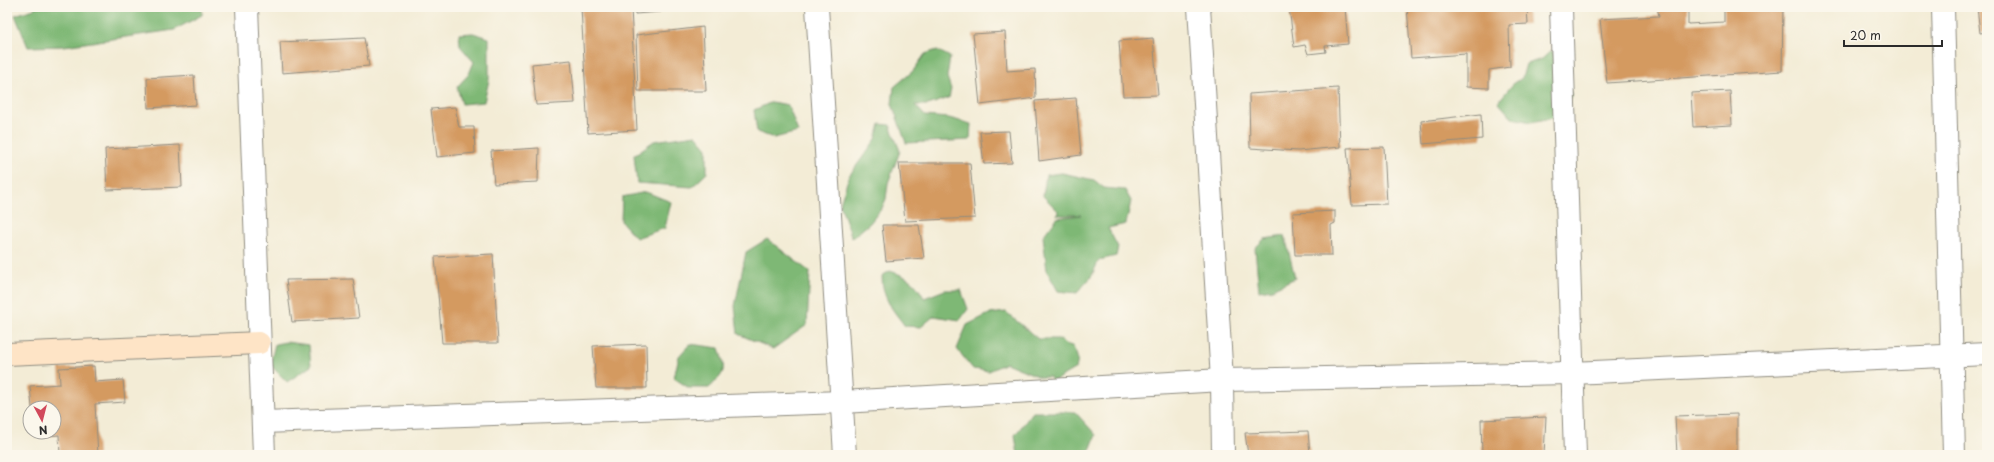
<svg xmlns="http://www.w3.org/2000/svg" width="1994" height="462" font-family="'Playpen Sans',sans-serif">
	<rect width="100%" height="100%" fill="#fbf7ec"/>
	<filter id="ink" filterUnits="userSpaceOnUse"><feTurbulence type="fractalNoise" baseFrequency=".025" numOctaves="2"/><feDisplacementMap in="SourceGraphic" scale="8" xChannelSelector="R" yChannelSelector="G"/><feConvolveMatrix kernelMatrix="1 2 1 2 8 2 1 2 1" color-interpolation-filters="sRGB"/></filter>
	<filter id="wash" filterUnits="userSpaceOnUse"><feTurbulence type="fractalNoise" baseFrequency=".012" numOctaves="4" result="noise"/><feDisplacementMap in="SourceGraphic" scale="16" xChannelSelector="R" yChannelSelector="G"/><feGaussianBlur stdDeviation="0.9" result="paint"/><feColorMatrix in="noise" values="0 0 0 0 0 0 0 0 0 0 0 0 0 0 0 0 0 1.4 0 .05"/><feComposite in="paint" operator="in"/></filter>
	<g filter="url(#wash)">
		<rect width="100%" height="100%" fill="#f3ecd6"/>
		<g fill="#7eb875" stroke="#547250">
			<polygon points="35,7 202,7 202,15 174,30 64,46 28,47 15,15 34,9"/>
			<polygon points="473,33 489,38 489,80 484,102 462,104 457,87 469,74 474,62 460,46 459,34"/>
			<polygon points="937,50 950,57 947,77 951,89 949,98 928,105 915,105 925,116 949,118 971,124 970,140 906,143 892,104 894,87 913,71 925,54"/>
			<polygon points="1552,50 1572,96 1553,118 1531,122 1512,118 1498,102 1513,84 1522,78 1526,64 1542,59"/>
			<polygon points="772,102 788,105 798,132 774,138 757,132 754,110"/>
			<polygon points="880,124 890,125 900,151 888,183 886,199 882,208 870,223 852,238 840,204 849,176 876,139"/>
			<polygon points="696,135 707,148 707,173 692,187 637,183 634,155 654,141"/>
			<polygon points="1062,173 1094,180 1104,188 1125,190 1131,201 1126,224 1108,228 1118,247 1116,256 1099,260 1091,277 1077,293 1058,291 1047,271 1043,236 1057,218 1081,215 1057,215 1058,211 1043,196 1046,175"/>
			<polygon points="646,192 671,202 665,228 636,238 621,221 622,197"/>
			<polygon points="1285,236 1295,278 1272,289 1259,291 1255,248 1264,239"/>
			<polygon points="767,239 810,272 807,325 773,349 738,334 735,306 746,252"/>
			<path d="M890,271C908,277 915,281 924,298L945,290H961L968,309L960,320L934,316L921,327L905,326C892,309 882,298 882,276Z"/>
			<path d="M1006,312L1038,339H1059L1065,344L1072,346C1077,354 1079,359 1076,368L1052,382L1050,377H1040L1006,363L989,371L973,369L957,349L967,325L989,314Z"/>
			<polygon points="286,342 309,345 311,366 287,382 270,365 275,344"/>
			<path d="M690,344L719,348C726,371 726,372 709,388H689L674,378L679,356Z"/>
			<polygon points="1033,412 1075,412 1096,435 1088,455 1018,455 1015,435"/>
		</g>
		<g id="blocks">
			<g fill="#d49a61">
				<polygon points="581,7 631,7 637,130 588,133"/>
				<polygon points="635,7 660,7 661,12 635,14"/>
				<polygon points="1289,7 1345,7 1348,44 1325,46 1326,52 1308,54 1305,45 1294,47"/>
				<polygon points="1407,7 1527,7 1528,24 1509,25 1510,67 1489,70 1489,88 1466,87 1466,54 1411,58"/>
				<polygon points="1657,7 1688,7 1688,24 1724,22 1724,7 1783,7 1782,71 1607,83 1600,19 1659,16"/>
				<polygon points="1977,7 1987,7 1987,32 1980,33"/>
				<polygon points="703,27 706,91 638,91 636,35"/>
				<polygon points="1005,32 1007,71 1035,69 1036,98 980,105 973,34"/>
				<polygon points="364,38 369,66 282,73 280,42"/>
				<polygon points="1153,38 1158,95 1123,96 1119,41"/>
				<polygon points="571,60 575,103 536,105 532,64"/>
				<polygon points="194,75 196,105 148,108 147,78"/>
				<polygon points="1338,88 1340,147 1298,151 1250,148 1249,94"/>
				<polygon points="1730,91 1732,125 1693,127 1691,93"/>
				<polygon points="1076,98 1081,155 1039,161 1035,101"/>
				<polygon points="455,107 459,127 474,127 475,153 437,157 431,109"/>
				<polygon points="1481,114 1482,139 1423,144 1421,121"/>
				<polygon points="1009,131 1012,163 984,164 980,132"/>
				<polygon points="180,145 182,187 107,190 105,149"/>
				<polygon points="1384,147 1387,204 1352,205 1347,148"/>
				<polygon points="539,148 538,182 494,184 491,151"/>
				<polygon points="899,163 970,163 975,218 905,221"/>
				<polygon points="1335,211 1335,223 1331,225 1332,255 1295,255 1293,213"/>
				<polygon points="882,225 919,225 924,258 886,261"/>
				<polygon points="493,254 498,343 442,343 435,257"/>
				<polygon points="353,279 359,318 292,322 286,280"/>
				<polygon points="646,344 647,388 596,388 593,346"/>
				<polygon points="94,366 95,382 123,380 125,402 95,404 98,455 60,455 59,435 34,437 33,432 54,432 54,408 32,408 30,386 60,384 59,368"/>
				<polygon points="1737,414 1737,455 1677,455 1675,416"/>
				<polygon points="1546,417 1544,455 1482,455 1481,420"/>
				<polygon points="1308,431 1310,455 1248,455 1245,433"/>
			</g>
		</g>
	</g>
	<g filter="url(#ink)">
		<use href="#blocks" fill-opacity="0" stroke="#8f8c80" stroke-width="1"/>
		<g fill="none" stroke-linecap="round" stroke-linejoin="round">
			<defs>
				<g id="street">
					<polyline points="247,7 264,455"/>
					<polyline points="817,7 845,455"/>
					<polyline points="1199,7 1222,380 1223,455"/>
					<polyline points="1561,7 1575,455"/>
					<polyline points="1943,7 1954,455"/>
					<polyline points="263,422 842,402 1222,380 1572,373 1987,354"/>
				</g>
				<polyline id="secondary" points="7,354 259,343"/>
			</defs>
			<use href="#street" stroke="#8f8c80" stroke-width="24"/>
			<use href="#secondary" stroke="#8f8c80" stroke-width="24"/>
			<use href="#street" stroke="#fff" stroke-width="22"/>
			<use href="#secondary" stroke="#fee4c6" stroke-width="22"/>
		</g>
	</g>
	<rect width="1994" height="462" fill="none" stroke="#fbf7ec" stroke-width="24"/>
	<g transform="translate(42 420) rotate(173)"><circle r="19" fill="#fbf7ec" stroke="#a8a59f"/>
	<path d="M0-3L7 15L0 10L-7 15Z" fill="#d1495b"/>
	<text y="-6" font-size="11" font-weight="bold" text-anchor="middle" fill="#2b2b2b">N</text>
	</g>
	<path d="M1844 40v6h98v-6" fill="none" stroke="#2b2b2b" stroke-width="2"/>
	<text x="1850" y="40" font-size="12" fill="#2b2b2b" stroke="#fbf7ec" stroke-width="3" paint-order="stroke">20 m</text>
</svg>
